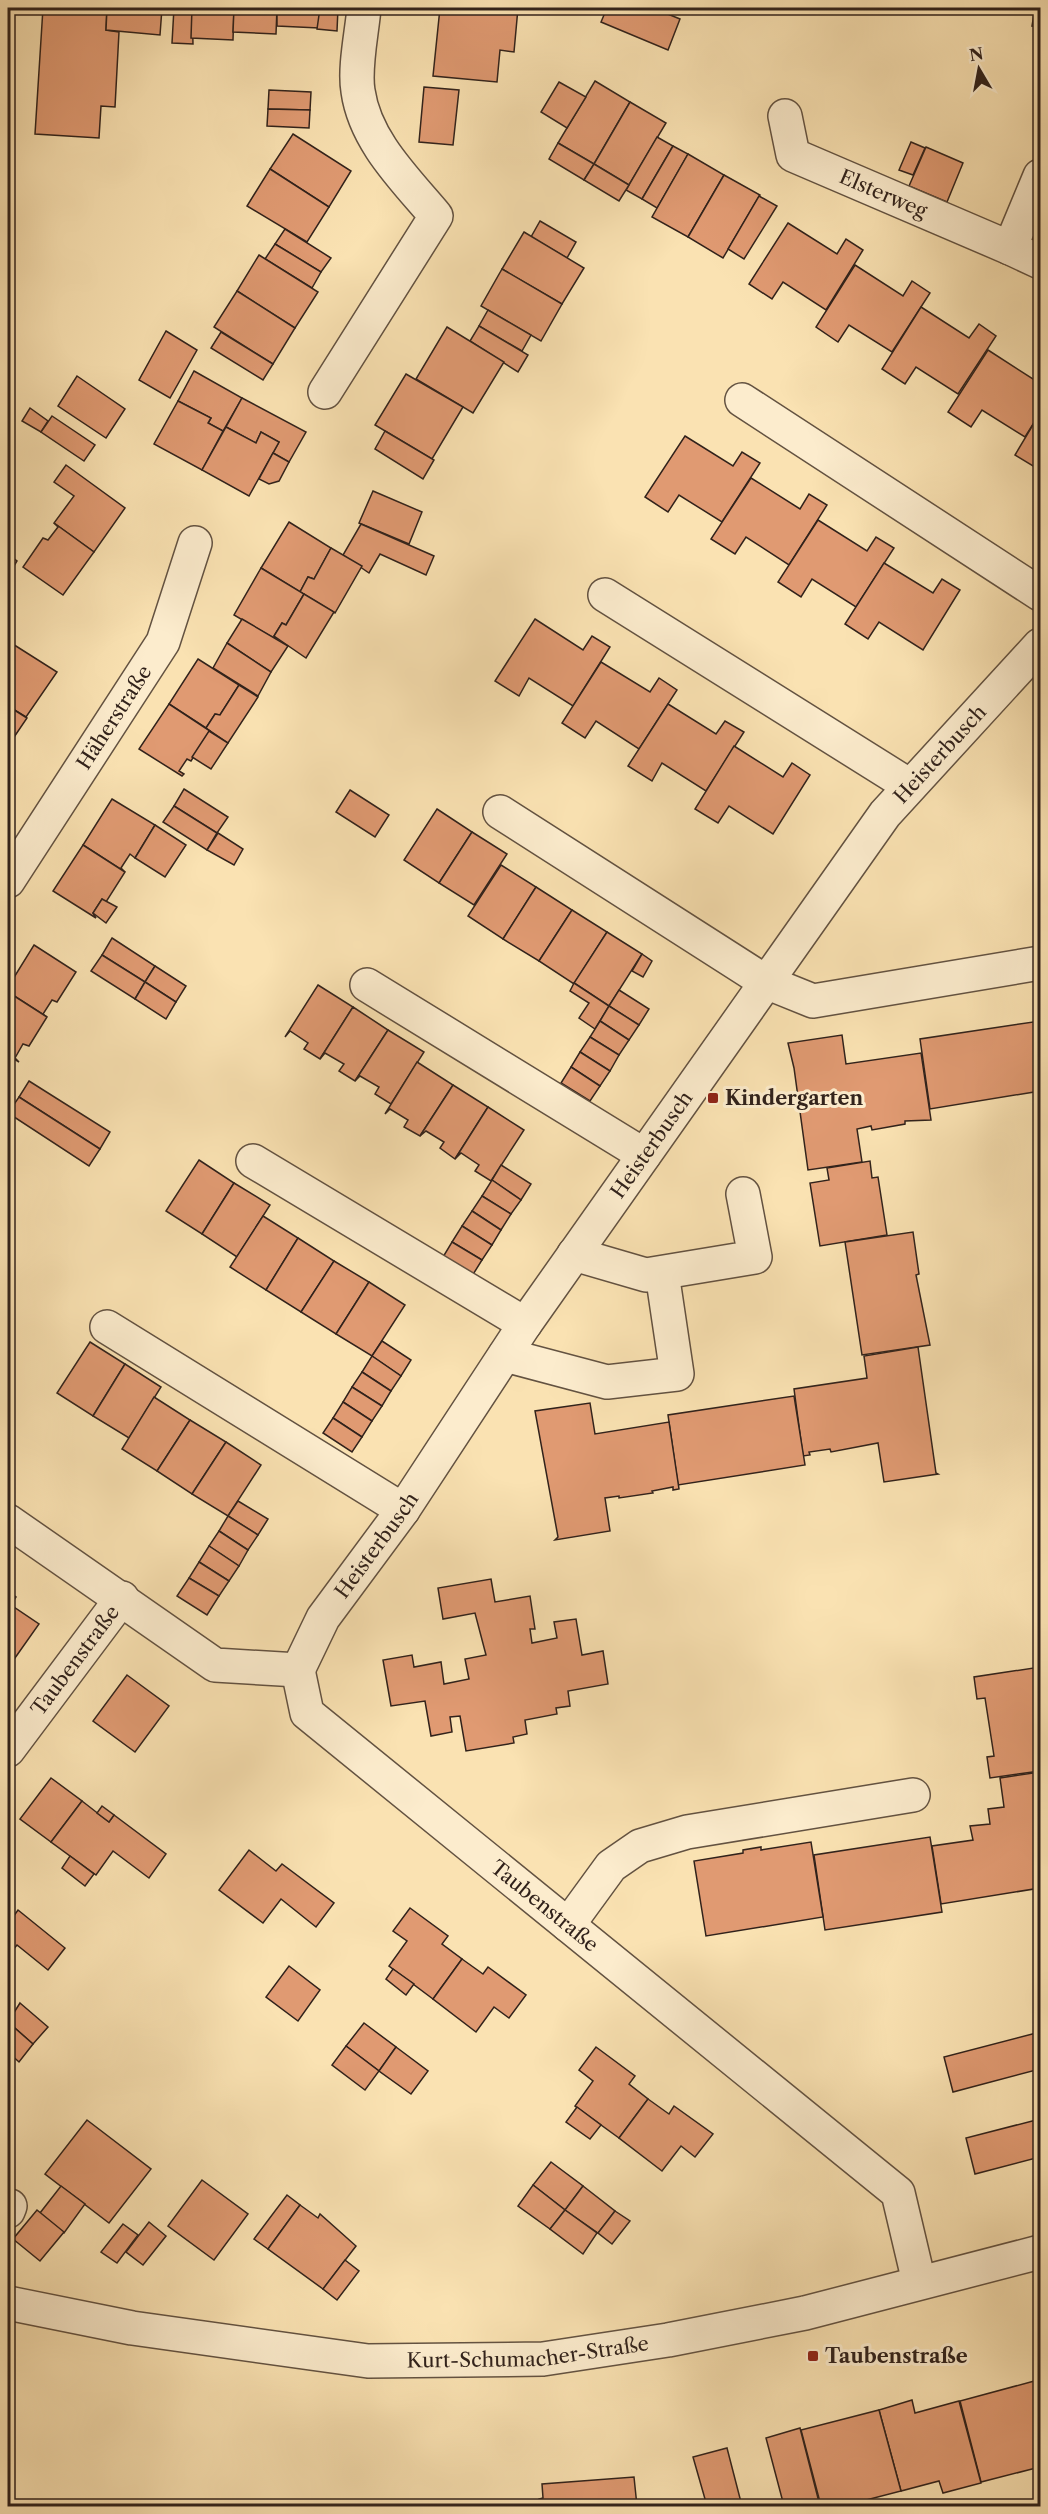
<svg xmlns="http://www.w3.org/2000/svg" width="1048" height="2514" font-family="'Libre Caslon Text',serif">
	<rect width="100%" height="100%" fill="#fae2b2"/>
	<filter id="stains"><feTurbulence type="fractalNoise" baseFrequency=".00333" numOctaves="4"/><feColorMatrix values="0 0 0 0 .2 0 0 0 0 .09 0 0 0 0 .02 0 0 0 .5 -.17"/></filter>
	<radialGradient id="worn" r=".72"><stop offset=".6" stop-color="#630" stop-opacity="0"/><stop offset="1" stop-color="#630" stop-opacity=".3"/></radialGradient>
	<g fill="#e09a72" stroke="#31221b" stroke-width="1.5">
		<polygon points="43,8 107,8 106,30 119,32 115,107 101,106 99,138 35,134"/>
		<polygon points="107,8 162,8 160,35 106,30"/>
		<polygon points="174,8 192,8 193,44 172,43"/>
		<polygon points="192,8 234,8 233,40 191,38"/>
		<polygon points="234,8 277,8 276,34 233,32"/>
		<polygon points="277,8 320,8 319,28 277,26"/>
		<polygon points="320,8 338,8 337,31 317,29"/>
		<polygon points="440,8 518,8 514,52 500,50 497,82 433,76"/>
		<polygon points="607,8 653,8 680,19 668,50 601,22"/>
		<polygon points="1035,8 1040,8 1040,27 1032,26"/>
		<polygon points="595,81 630,102 594,164 558,143"/>
		<polygon points="559,82 586,97 567,128 541,112"/>
		<polygon points="424,87 459,90 453,145 419,142"/>
		<polygon points="269,90 311,92 310,110 268,109"/>
		<polygon points="630,102 666,123 629,185 594,164"/>
		<polygon points="268,109 310,110 309,128 267,126"/>
		<polygon points="293,134 351,171 329,207 270,169"/>
		<polygon points="657,137 673,146 642,199 626,190"/>
		<polygon points="911,142 925,148 913,175 899,170"/>
		<polygon points="558,143 594,164 584,180 549,159"/>
		<polygon points="673,146 688,154 657,208 642,199"/>
		<polygon points="926,147 963,163 947,202 909,186"/>
		<polygon points="688,154 724,175 688,237 652,217"/>
		<polygon points="594,164 629,185 619,201 584,180"/>
		<polygon points="270,169 329,207 307,242 247,206"/>
		<polygon points="724,175 760,195 723,258 688,237"/>
		<polygon points="759,196 777,206 744,259 728,249"/>
		<polygon points="540,221 576,242 567,258 531,237"/>
		<polygon points="788,223 837,254 846,239 863,250 826,310 783,282 772,299 749,284"/>
		<polygon points="285,229 331,258 321,272 275,244"/>
		<polygon points="524,232 584,268 562,304 502,269"/>
		<polygon points="275,244 321,272 312,288 265,259"/>
		<polygon points="259,255 318,292 295,328 237,291"/>
		<polygon points="855,265 903,296 912,281 930,293 892,352 849,325 838,342 816,327"/>
		<polygon points="502,269 562,304 541,341 481,306"/>
		<polygon points="237,291 295,328 273,364 214,327"/>
		<polygon points="921,307 969,338 979,324 996,336 958,394 916,367 905,384 882,369"/>
		<polygon points="488,310 531,335 522,351 479,326"/>
		<polygon points="479,326 528,355 518,372 470,341"/>
		<polygon points="447,327 504,362 473,413 416,379"/>
		<polygon points="166,331 197,350 170,398 139,380"/>
		<polygon points="221,332 273,364 263,380 211,348"/>
		<polygon points="988,350 1036,381 1040,374 1040,413 1025,437 982,410 971,427 948,412"/>
		<polygon points="194,371 242,398 223,431 208,423 211,418 178,401"/>
		<polygon points="406,374 463,407 432,459 375,425"/>
		<polygon points="77,376 125,409 106,438 58,406"/>
		<polygon points="242,398 306,432 289,462 273,453 279,442 261,432 256,443 226,427"/>
		<polygon points="178,401 211,418 208,423 223,431 202,470 154,444"/>
		<polygon points="30,408 48,421 41,432 22,421"/>
		<polygon points="1040,413 1040,465 1038,469 1015,455"/>
		<polygon points="52,416 95,445 84,461 41,432"/>
		<polygon points="226,427 256,443 261,432 279,442 249,496 202,470"/>
		<polygon points="385,431 434,460 423,479 375,449"/>
		<polygon points="685,436 733,466 742,452 760,463 722,522 679,495 668,512 645,497"/>
		<polygon points="273,453 289,462 279,481 269,484 259,479"/>
		<polygon points="66,465 125,508 94,552 54,523 74,496 54,482"/>
		<polygon points="751,478 800,509 809,494 827,505 789,565 746,537 735,554 711,539"/>
		<polygon points="373,491 422,512 409,544 359,523"/>
		<polygon points="818,520 867,551 876,537 894,548 856,607 812,579 801,597 778,582"/>
		<polygon points="289,522 331,548 314,579 308,577 300,592 261,568"/>
		<polygon points="54,523 94,552 63,595 23,567 43,538 48,540 58,527"/>
		<polygon points="361,524 434,556 426,575 380,554 369,573 343,555"/>
		<polygon points="331,548 362,566 335,613 300,592 308,577 314,579"/>
		<polygon points="8,554 17,561 8,576"/>
		<polygon points="884,563 933,593 942,579 960,590 923,650 879,622 868,639 845,624"/>
		<polygon points="261,568 304,594 286,625 282,623 274,636 277,640 234,615"/>
		<polygon points="304,594 334,612 306,658 274,636 282,623 286,625"/>
		<polygon points="242,619 288,646 271,672 227,643"/>
		<polygon points="535,619 583,650 592,636 610,647 573,706 529,678 519,696 495,681"/>
		<polygon points="8,641 57,672 26,717 8,706"/>
		<polygon points="227,643 271,672 258,696 213,668"/>
		<polygon points="198,659 239,685 220,715 215,714 206,728 169,704"/>
		<polygon points="601,662 650,692 659,678 677,690 639,749 596,721 585,738 562,723"/>
		<polygon points="239,685 258,697 228,743 206,728 215,714 220,715"/>
		<polygon points="169,704 210,731 191,761 187,759 179,771 184,774 182,776 139,749"/>
		<polygon points="668,704 716,734 725,721 744,732 706,791 662,763 652,781 628,766"/>
		<polygon points="8,706 27,718 8,746"/>
		<polygon points="209,731 228,743 211,769 192,757"/>
		<polygon points="734,746 783,777 792,763 810,775 773,834 729,806 718,823 695,809"/>
		<polygon points="184,789 228,817 217,833 174,806"/>
		<polygon points="350,790 389,815 375,837 336,812"/>
		<polygon points="112,799 155,825 135,858 130,854 121,868 125,872 83,845"/>
		<polygon points="174,806 217,833 207,850 163,822"/>
		<polygon points="437,809 472,832 439,883 404,860"/>
		<polygon points="155,825 186,845 165,877 135,858"/>
		<polygon points="472,832 507,854 474,905 439,883"/>
		<polygon points="218,833 243,849 234,865 207,850"/>
		<polygon points="83,845 125,872 106,902 102,899 93,913 96,918 53,891"/>
		<polygon points="501,865 536,887 503,939 468,916"/>
		<polygon points="536,887 572,910 539,961 503,939"/>
		<polygon points="102,899 117,907 106,923 93,913"/>
		<polygon points="572,910 607,932 574,984 539,961"/>
		<polygon points="607,932 642,954 609,1006 574,983"/>
		<polygon points="112,938 155,966 145,982 102,955"/>
		<polygon points="34,945 76,972 57,1002 52,1000 43,1014 47,1017 8,992 8,987"/>
		<polygon points="642,954 652,961 643,977 632,971"/>
		<polygon points="102,955 145,982 135,999 91,971"/>
		<polygon points="155,966 186,986 176,1002 145,982"/>
		<polygon points="145,982 176,1002 166,1019 135,999"/>
		<polygon points="574,983 609,1006 595,1029 579,1018 589,1003 570,991"/>
		<polygon points="318,985 353,1007 320,1059 304,1049 308,1043 290,1031 285,1037"/>
		<polygon points="619,990 649,1009 639,1025 609,1006"/>
		<polygon points="8,992 47,1017 29,1046 23,1044 15,1058 19,1062 8,1055"/>
		<polygon points="609,1006 639,1025 629,1040 600,1021"/>
		<polygon points="353,1007 388,1030 355,1081 339,1071 344,1064 325,1053 320,1059"/>
		<polygon points="600,1021 629,1040 619,1055 590,1037"/>
		<polygon points="1040,1021 1040,1091 930,1109 920,1039"/>
		<polygon points="388,1030 424,1052 391,1104 375,1094 379,1087 360,1076 355,1081"/>
		<polygon points="842,1035 846,1064 921,1053 931,1120 905,1121 905,1124 872,1130 871,1126 857,1129 862,1162 808,1170 794,1068 788,1043"/>
		<polygon points="590,1037 619,1055 610,1071 580,1052"/>
		<polygon points="580,1052 610,1071 600,1086 571,1067"/>
		<polygon points="417,1062 453,1085 420,1136 404,1127 408,1120 390,1109 385,1114"/>
		<polygon points="571,1067 600,1086 590,1101 561,1083"/>
		<polygon points="29,1081 110,1132 100,1149 19,1097"/>
		<polygon points="453,1085 488,1107 455,1159 440,1148 444,1142 426,1131 420,1136"/>
		<polygon points="19,1097 100,1149 89,1166 8,1113"/>
		<polygon points="488,1107 524,1130 491,1181 475,1171 479,1165 461,1153 455,1159"/>
		<polygon points="199,1160 234,1183 202,1234 166,1211"/>
		<polygon points="870,1161 872,1178 878,1177 887,1235 820,1246 810,1183 829,1180 827,1168"/>
		<polygon points="501,1165 531,1184 521,1200 492,1180"/>
		<polygon points="492,1180 521,1200 511,1214 482,1196"/>
		<polygon points="234,1183 270,1205 237,1257 202,1234"/>
		<polygon points="482,1196 511,1214 501,1230 472,1211"/>
		<polygon points="472,1211 501,1230 492,1245 462,1226"/>
		<polygon points="263,1216 298,1238 266,1290 230,1267"/>
		<polygon points="462,1226 492,1245 482,1260 452,1242"/>
		<polygon points="913,1232 919,1274 916,1275 930,1345 862,1355 845,1242"/>
		<polygon points="298,1238 334,1261 301,1312 266,1290"/>
		<polygon points="452,1242 482,1260 472,1276 443,1257"/>
		<polygon points="334,1261 369,1282 336,1334 301,1312"/>
		<polygon points="369,1282 405,1305 372,1356 336,1334"/>
		<polygon points="382,1341 411,1360 401,1376 372,1356"/>
		<polygon points="90,1342 125,1364 93,1416 57,1393"/>
		<polygon points="918,1347 936,1473 938,1474 884,1482 878,1443 831,1452 830,1449 809,1452 810,1455 803,1456 794,1389 867,1378 864,1356"/>
		<polygon points="372,1356 401,1376 391,1391 362,1372"/>
		<polygon points="125,1364 161,1387 129,1438 93,1416"/>
		<polygon points="362,1372 391,1391 382,1406 352,1387"/>
		<polygon points="352,1387 382,1406 372,1421 343,1402"/>
		<polygon points="794,1396 805,1465 678,1485 668,1415"/>
		<polygon points="154,1397 190,1420 157,1471 122,1449"/>
		<polygon points="343,1402 372,1421 362,1437 333,1418"/>
		<polygon points="590,1403 595,1434 669,1422 679,1489 673,1490 673,1487 652,1491 653,1493 619,1498 619,1496 605,1498 610,1531 555,1540 558,1537 535,1411"/>
		<polygon points="333,1418 362,1437 352,1452 323,1433"/>
		<polygon points="190,1420 226,1442 192,1494 157,1471"/>
		<polygon points="226,1442 261,1465 228,1516 192,1494"/>
		<polygon points="238,1501 268,1519 258,1535 228,1516"/>
		<polygon points="228,1516 258,1535 248,1550 219,1531"/>
		<polygon points="219,1531 248,1550 239,1566 209,1546"/>
		<polygon points="209,1546 239,1566 229,1581 199,1562"/>
		<polygon points="199,1562 229,1581 219,1596 189,1578"/>
		<polygon points="189,1578 219,1596 207,1615 177,1596"/>
		<polygon points="491,1579 495,1602 530,1596 535,1629 530,1629 532,1643 557,1638 554,1622 576,1619 582,1655 603,1651 608,1684 568,1691 570,1706 556,1708 557,1714 525,1720 527,1734 513,1737 514,1743 466,1751 460,1716 450,1717 452,1732 431,1736 425,1701 391,1706 383,1660 412,1655 414,1667 441,1662 444,1684 469,1679 465,1659 486,1655 475,1613 443,1619 438,1588"/>
		<polygon points="8,1591 16,1597 11,1605 39,1624 10,1665 8,1663"/>
		<polygon points="1040,1667 1040,1771 990,1778 987,1757 994,1756 985,1698 977,1699 974,1677"/>
		<polygon points="127,1675 169,1706 135,1752 93,1721"/>
		<polygon points="1040,1772 1040,1888 941,1904 932,1846 973,1840 970,1826 990,1824 988,1809 1004,1807 1000,1778"/>
		<polygon points="51,1778 82,1801 51,1842 20,1819"/>
		<polygon points="82,1801 109,1822 114,1815 166,1854 149,1878 113,1851 96,1875 51,1842"/>
		<polygon points="102,1806 114,1815 109,1822 97,1813"/>
		<polygon points="930,1837 942,1912 825,1930 814,1855"/>
		<polygon points="811,1842 823,1917 706,1936 694,1861 743,1853 743,1850 761,1847 761,1850"/>
		<polygon points="249,1850 276,1871 282,1864 334,1903 316,1927 281,1899 263,1923 219,1890"/>
		<polygon points="70,1856 94,1874 85,1886 62,1868"/>
		<polygon points="410,1908 448,1936 442,1944 462,1959 433,1999 389,1966 407,1941 393,1931"/>
		<polygon points="18,1910 65,1948 48,1970 17,1945 8,1956 8,1912 13,1917"/>
		<polygon points="462,1959 483,1974 488,1967 526,1995 509,2018 494,2007 476,2032 433,1999"/>
		<polygon points="289,1966 320,1990 298,2021 266,1997"/>
		<polygon points="393,1969 414,1984 406,1995 386,1979"/>
		<polygon points="20,2003 48,2027 33,2044 8,2022"/>
		<polygon points="8,2022 33,2044 19,2062 8,2052"/>
		<polygon points="364,2023 396,2047 379,2071 346,2046"/>
		<polygon points="1040,2032 1040,2069 953,2092 944,2057"/>
		<polygon points="346,2046 379,2071 365,2090 332,2065"/>
		<polygon points="396,2047 428,2071 411,2094 379,2071"/>
		<polygon points="596,2047 635,2076 629,2084 648,2099 619,2138 575,2106 593,2081 579,2070"/>
		<polygon points="648,2099 669,2114 674,2106 713,2134 695,2157 681,2146 662,2171 619,2138"/>
		<polygon points="577,2107 601,2125 590,2139 566,2122"/>
		<polygon points="1040,2119 1040,2157 975,2174 966,2138"/>
		<polygon points="87,2120 151,2169 109,2223 45,2174"/>
		<polygon points="551,2162 583,2186 565,2210 533,2185"/>
		<polygon points="202,2180 248,2214 214,2260 168,2226"/>
		<polygon points="533,2185 565,2210 550,2229 518,2206"/>
		<polygon points="61,2186 85,2204 64,2233 40,2213"/>
		<polygon points="583,2186 615,2211 598,2233 565,2210"/>
		<polygon points="287,2195 300,2205 268,2249 254,2239"/>
		<polygon points="300,2205 318,2218 320,2214 356,2246 323,2289 268,2249"/>
		<polygon points="37,2210 64,2232 40,2261 13,2239"/>
		<polygon points="565,2210 597,2233 583,2254 550,2229"/>
		<polygon points="615,2211 630,2221 612,2244 598,2233"/>
		<polygon points="149,2222 166,2236 143,2265 126,2252"/>
		<polygon points="123,2224 138,2235 117,2263 101,2252"/>
		<polygon points="345,2260 359,2271 337,2300 323,2289"/>
		<polygon points="1038,2380 1040,2391 1040,2467 981,2482 960,2401"/>
		<polygon points="912,2400 915,2413 959,2401 981,2483 943,2493 939,2481 901,2491 879,2410"/>
		<polygon points="879,2410 901,2491 843,2506 821,2506 801,2430"/>
		<polygon points="800,2428 820,2506 784,2506 766,2438"/>
		<polygon points="727,2448 742,2506 707,2506 693,2457"/>
		<polygon points="634,2477 637,2506 540,2506 539,2499 543,2498 542,2484"/>
	</g>
	<g fill="none" stroke-linecap="round" stroke-linejoin="round">
		<defs>
			<g id="minor">
				<path id="s1" d="M785,116L793,155L1010,248"/>
				<polyline points="1040,176 1010,248 1040,262"/>
				<path d="M325,392L436,216C405,179 365,141 358,91C354,68 362,32 364,8"/>
				<polyline points="742,400 1040,594"/>
				<polyline points="605,595 910,786"/>
				<polyline points="500,812 766,982 813,1001 1040,963"/>
				<path id="s2" d="M8,881L163,642L195,543"/>
				<polyline points="367,985 644,1155"/>
				<polyline points="253,1161 525,1324"/>
				<polyline points="574,1254 646,1275 755,1257 743,1194"/>
				<polyline points="107,1327 403,1510"/>
				<polyline points="505,1355 607,1382 677,1374 662,1273"/>
				<polyline points="8,1521 215,1665 298,1670"/>
				<path id="s3" d="M298,1670L323,1618L403,1510L525,1324L885,814L1040,645"/>
				<path id="s4" d="M298,1670L307,1713L898,2193L919,2282"/>
				<path id="s5" d="M8,1750L122,1598"/>
				<polyline points="568,1925 611,1866 640,1846 687,1832 913,1795"/>
				<polyline points="8,2211 10,2206"/>
				<path id="s6" d="M8,2303L132,2328L368,2361L543,2359L668,2340L805,2313L1040,2252"/>
			</g>
		</defs>
		<use href="#minor" stroke="#635241" stroke-width="36"/>
		<use href="#minor" stroke="#fceccd" stroke-width="33"/>
	</g>
	<g fill="#8f2418" stroke="#fceccd" stroke-width="2">
		<rect x="707" y="1092" width="12" height="12" rx="3"/>
		<rect x="807" y="2350" width="12" height="12" rx="3"/>
	</g>
	<g text-anchor="middle" dominant-baseline="central" stroke-width="6" stroke-linejoin="round" paint-order="stroke">
		<g font-size="20" fill="#31221b" stroke="#fceccd">
			<text stroke="none"><textPath href="#s1" startOffset="138">Elsterweg</textPath></text>
			<text stroke="none"><textPath href="#s2" startOffset="195">Häherstraße</textPath></text>
			<text stroke="none"><textPath href="#s3" startOffset="1120">Heisterbusch</textPath></text>
			<text stroke="none"><textPath href="#s3" startOffset="634">Heisterbusch</textPath></text>
			<text stroke="none"><textPath href="#s3" startOffset="148">Heisterbusch</textPath></text>
			<text stroke="none"><textPath href="#s5" startOffset="112">Taubenstraße</textPath></text>
			<text stroke="none"><textPath href="#s4" startOffset="350">Taubenstraße</textPath></text>
			<text stroke="none"><textPath href="#s6" startOffset="525">Kurt-Schumacher-Straße</textPath></text>
		</g>
		<g font-size="20" font-weight="bold" fill="#31221b" stroke="#fceccd" text-anchor="start">
			<text x="725" y="1098">Kindergarten</text>
			<text x="825" y="2356">Taubenstraße</text>
		</g>
	</g>
	<rect width="1048" height="2514" fill="none" stroke="#fae2b2" stroke-width="30"/>
	<rect x="9" y="9" width="1030" height="2496" fill="none" stroke="#31221b" stroke-width="3"/>
	<rect x="15" y="15" width="1018" height="2484" fill="none" stroke="#31221b" stroke-width="1.5"/>
	<g transform="translate(979 69) rotate(350)" stroke="#fceccd" stroke-width="4.5" paint-order="stroke">
	<path d="M0-4.5L10 22L0 15L-10 22Z" fill="#31221b"/>
	<text y="-9" font-size="16" font-weight="bold" text-anchor="middle" fill="#31221b">N</text>
	</g>
	<rect width="100%" height="100%" filter="url(#stains)"/>
	<rect width="100%" height="100%" fill="url(#worn)"/>
</svg>
